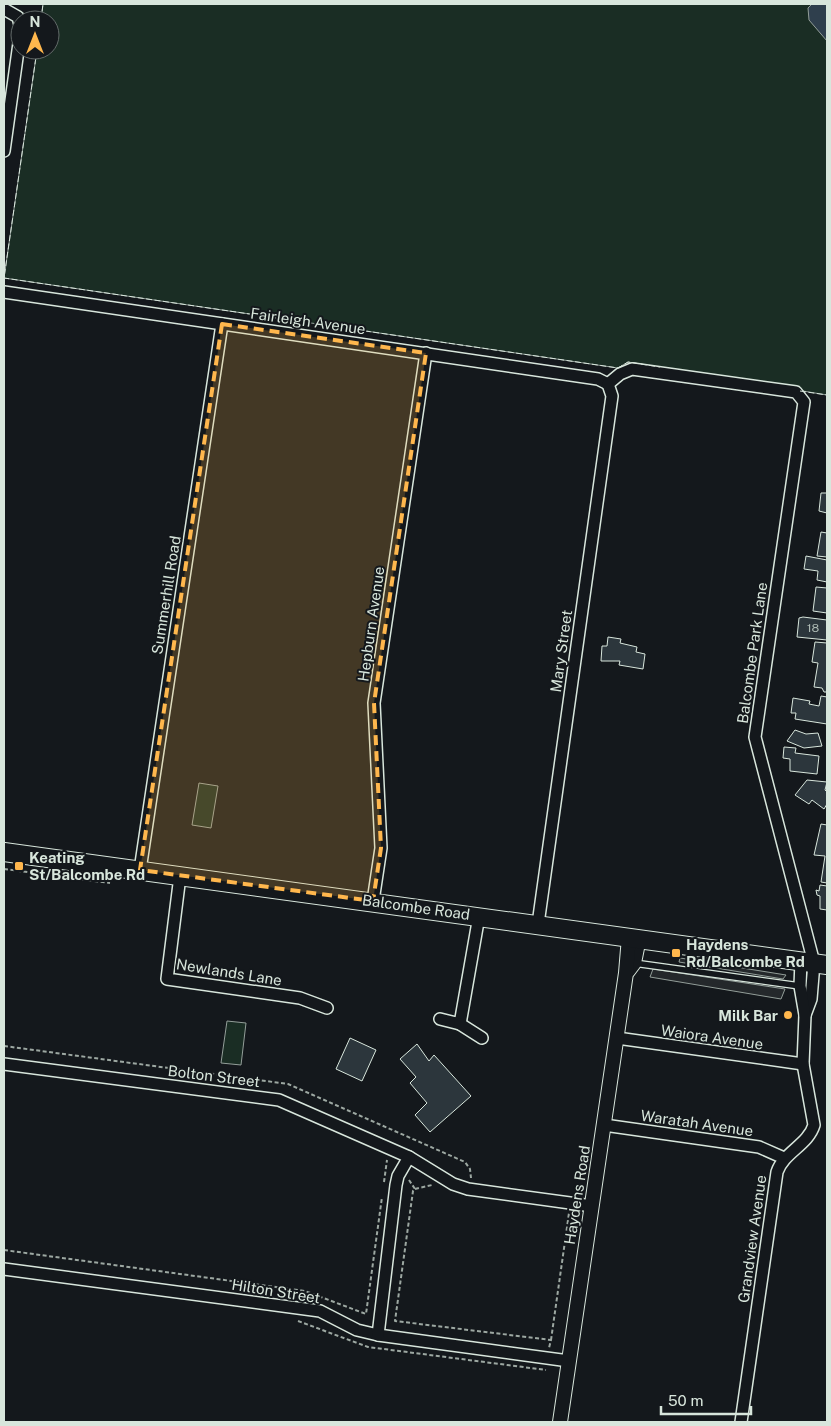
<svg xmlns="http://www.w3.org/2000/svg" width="831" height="1426" font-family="'Public Sans',sans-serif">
	<rect width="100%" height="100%" fill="#14181c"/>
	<g fill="#1a2d24" stroke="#939e99">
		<polygon points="43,4 827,4 827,395 628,362 618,368 4,278 37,50 50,50 50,20 41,20"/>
		<polygon points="199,783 218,786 211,828 192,825"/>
		<polygon points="227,1021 246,1023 241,1065 221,1063"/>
	</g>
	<g fill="#24282b" stroke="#939e99">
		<polygon points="680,958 786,975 783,979 679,962"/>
		<polygon points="653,969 785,989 781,999 650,977"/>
	</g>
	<polygon fill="#2f3f4d" stroke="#939e99" points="812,4 827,4 827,41 809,20 808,8"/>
	<g fill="#2c363c" stroke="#d8e6dc">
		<polygon points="821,493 827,493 827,513 819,511"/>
		<polygon points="821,532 827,533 827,557 817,556"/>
		<polygon points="806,556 827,560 827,582 817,580 818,571 804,569"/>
		<polygon points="816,587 827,588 827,613 813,611"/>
		<polygon points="803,617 827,620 827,640 797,637 799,618"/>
		<polygon points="608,637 621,639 620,643 637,647 636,652 645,654 643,669 619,665 620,661 601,661 602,646 607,646"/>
		<polygon points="815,642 827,643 827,692 824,692 822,688 814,687 818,663 812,662"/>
		<polygon points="821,696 827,697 827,724 795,719 796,713 791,713 793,698 810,701 809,704 819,706"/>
		<polygon points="795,730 806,734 818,733 822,746 804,748 787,741"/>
		<polygon points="784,747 796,748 795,753 819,756 817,774 790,771 790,759 783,758"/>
		<polygon points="807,780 827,782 825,790 827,792 827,804 824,809 812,800 809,804 795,795"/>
		<polygon points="821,824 827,825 827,883 821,882 825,856 814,855"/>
		<polygon points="820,885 827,886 827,910 820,909 820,896 817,895 816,890 819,891"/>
		<polygon points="350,1038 376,1050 362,1081 336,1069"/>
		<polygon points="417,1044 429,1061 434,1055 471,1096 430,1132 415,1115 427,1103 410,1083 416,1077 400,1059"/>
	</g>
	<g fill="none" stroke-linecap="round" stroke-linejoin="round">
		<defs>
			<polyline id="service" points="634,963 800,986"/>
			<g id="minor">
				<polyline points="4,9 18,17 20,25"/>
				<polyline points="4,151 20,36"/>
				<polyline points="4,292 598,379 608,384"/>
				<polyline points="608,384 620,374 632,369 796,392 804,402 755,737 814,963 811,999 805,1015"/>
				<polyline points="140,870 222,324"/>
				<polyline points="180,876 167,979 300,998 327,1008"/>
				<polyline points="373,901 381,848 374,703 426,353"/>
				<polyline points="538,924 612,396 608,384"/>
				<polyline points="440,1019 460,1024 479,916"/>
				<polyline points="460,1024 482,1038"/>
				<polyline points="617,1038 803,1064"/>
				<polyline points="4,1064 279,1100 409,1157 453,1184 468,1189 592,1206"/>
				<polyline points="604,1125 759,1147 784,1158"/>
				<polyline points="4,1269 320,1311 357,1330 378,1335 569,1361"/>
				<polyline points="378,1335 396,1185 398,1176 409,1157"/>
				<path d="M741,1422L777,1172C784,1152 808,1145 814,1125L803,1064L805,1015L800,986L801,961"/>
			</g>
			<g id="tertiary">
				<polyline points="628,971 634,963 639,938"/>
				<polyline points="560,1422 626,973 629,937"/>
			</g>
			<polyline id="primary" points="4,852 827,965"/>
		</defs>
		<use href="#service" stroke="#d8e6dc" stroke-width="8"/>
		<use href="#minor" stroke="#d8e6dc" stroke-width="14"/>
		<use href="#tertiary" stroke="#d8e6dc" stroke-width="16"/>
		<use href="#primary" stroke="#d8e6dc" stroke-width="20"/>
		<g stroke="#9da8a2" stroke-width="2" stroke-dasharray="4 2.5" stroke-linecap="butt">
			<polyline points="4,869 110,883"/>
			<polyline points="4,1046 288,1084 465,1162 470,1169 471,1178"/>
			<polyline points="409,1180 415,1189 413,1191 395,1321 551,1340 549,1348"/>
			<polyline points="384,1182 387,1160"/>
			<polyline points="415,1189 432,1185"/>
			<polyline points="4,1250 305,1291 366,1314 382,1197"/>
			<polyline points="298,1321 368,1347 546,1370"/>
			<polyline points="551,1340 569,1213"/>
		</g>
		<use href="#service" stroke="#14181c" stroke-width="5.5"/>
		<use href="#minor" stroke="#14181c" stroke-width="11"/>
		<use href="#tertiary" stroke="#14181c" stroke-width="14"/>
		<use href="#primary" stroke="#14181c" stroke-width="18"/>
		<g stroke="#d8e6dc" stroke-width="1" stroke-dasharray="6 2.5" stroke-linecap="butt">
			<polyline points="41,20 43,4"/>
			<polyline points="37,50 4,278 618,368 628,362 660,367"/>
			<polyline points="800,391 827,395"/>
		</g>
	</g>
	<path fill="#ffb74d" fill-opacity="0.2" stroke="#ffb74d" stroke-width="4" stroke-dasharray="10 6" stroke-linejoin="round" d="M222,324L426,353L374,703L381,848L373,901L140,870Z"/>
	<g fill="#ffb74d" stroke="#14181c" stroke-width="2">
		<rect x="14" y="861" width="10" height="10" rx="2.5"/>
		<rect x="671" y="948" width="10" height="10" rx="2.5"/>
		<circle cx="788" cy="1015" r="5"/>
	</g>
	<g text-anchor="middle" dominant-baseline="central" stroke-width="4" stroke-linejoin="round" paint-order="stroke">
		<g font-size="12" fill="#adbab4">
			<text x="813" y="628">18</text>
		</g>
		<g font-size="15" fill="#d8e6dc" stroke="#14181c">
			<text transform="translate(308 321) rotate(8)">Fairleigh Avenue</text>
			<text transform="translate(166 595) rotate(-81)">Summerhill Road</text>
			<text transform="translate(371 624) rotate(-82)">Hepburn Avenue</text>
			<text transform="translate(561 651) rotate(-82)">Mary Street</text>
			<text transform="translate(752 653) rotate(-82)">Balcombe Park Lane</text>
			<text transform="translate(416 907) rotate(8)">Balcombe Road</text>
			<text transform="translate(229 972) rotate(9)">Newlands Lane</text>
			<text transform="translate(712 1037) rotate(8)">Waiora Avenue</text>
			<text transform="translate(214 1076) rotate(7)">Bolton Street</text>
			<text transform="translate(697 1123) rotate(8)">Waratah Avenue</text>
			<text transform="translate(577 1195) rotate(-81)">Haydens Road</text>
			<text transform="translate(752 1239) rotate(-82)">Grandview Avenue</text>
			<text transform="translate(276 1291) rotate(9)">Hilton Street</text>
		</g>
		<g font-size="15" font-weight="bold" fill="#d8e6dc" stroke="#14181c" text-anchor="start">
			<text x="29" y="857">Keating<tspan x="29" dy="17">St/Balcombe Rd</tspan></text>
			<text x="686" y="944">Haydens<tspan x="686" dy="17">Rd/Balcombe Rd</tspan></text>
			<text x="778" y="1015" text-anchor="end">Milk Bar</text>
		</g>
	</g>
	<rect width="831" height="1426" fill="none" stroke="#d8e6dc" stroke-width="10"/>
	<g transform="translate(35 35)"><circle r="24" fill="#14181c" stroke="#626a69"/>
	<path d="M0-4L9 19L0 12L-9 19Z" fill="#ffb74d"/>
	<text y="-8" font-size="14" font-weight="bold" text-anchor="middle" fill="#d8e6dc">N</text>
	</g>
	<path d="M661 1406v8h90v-8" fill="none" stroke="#d8e6dc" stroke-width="2.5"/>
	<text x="668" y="1406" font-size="15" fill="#d8e6dc" stroke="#14181c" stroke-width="4" paint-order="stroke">50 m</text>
</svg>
